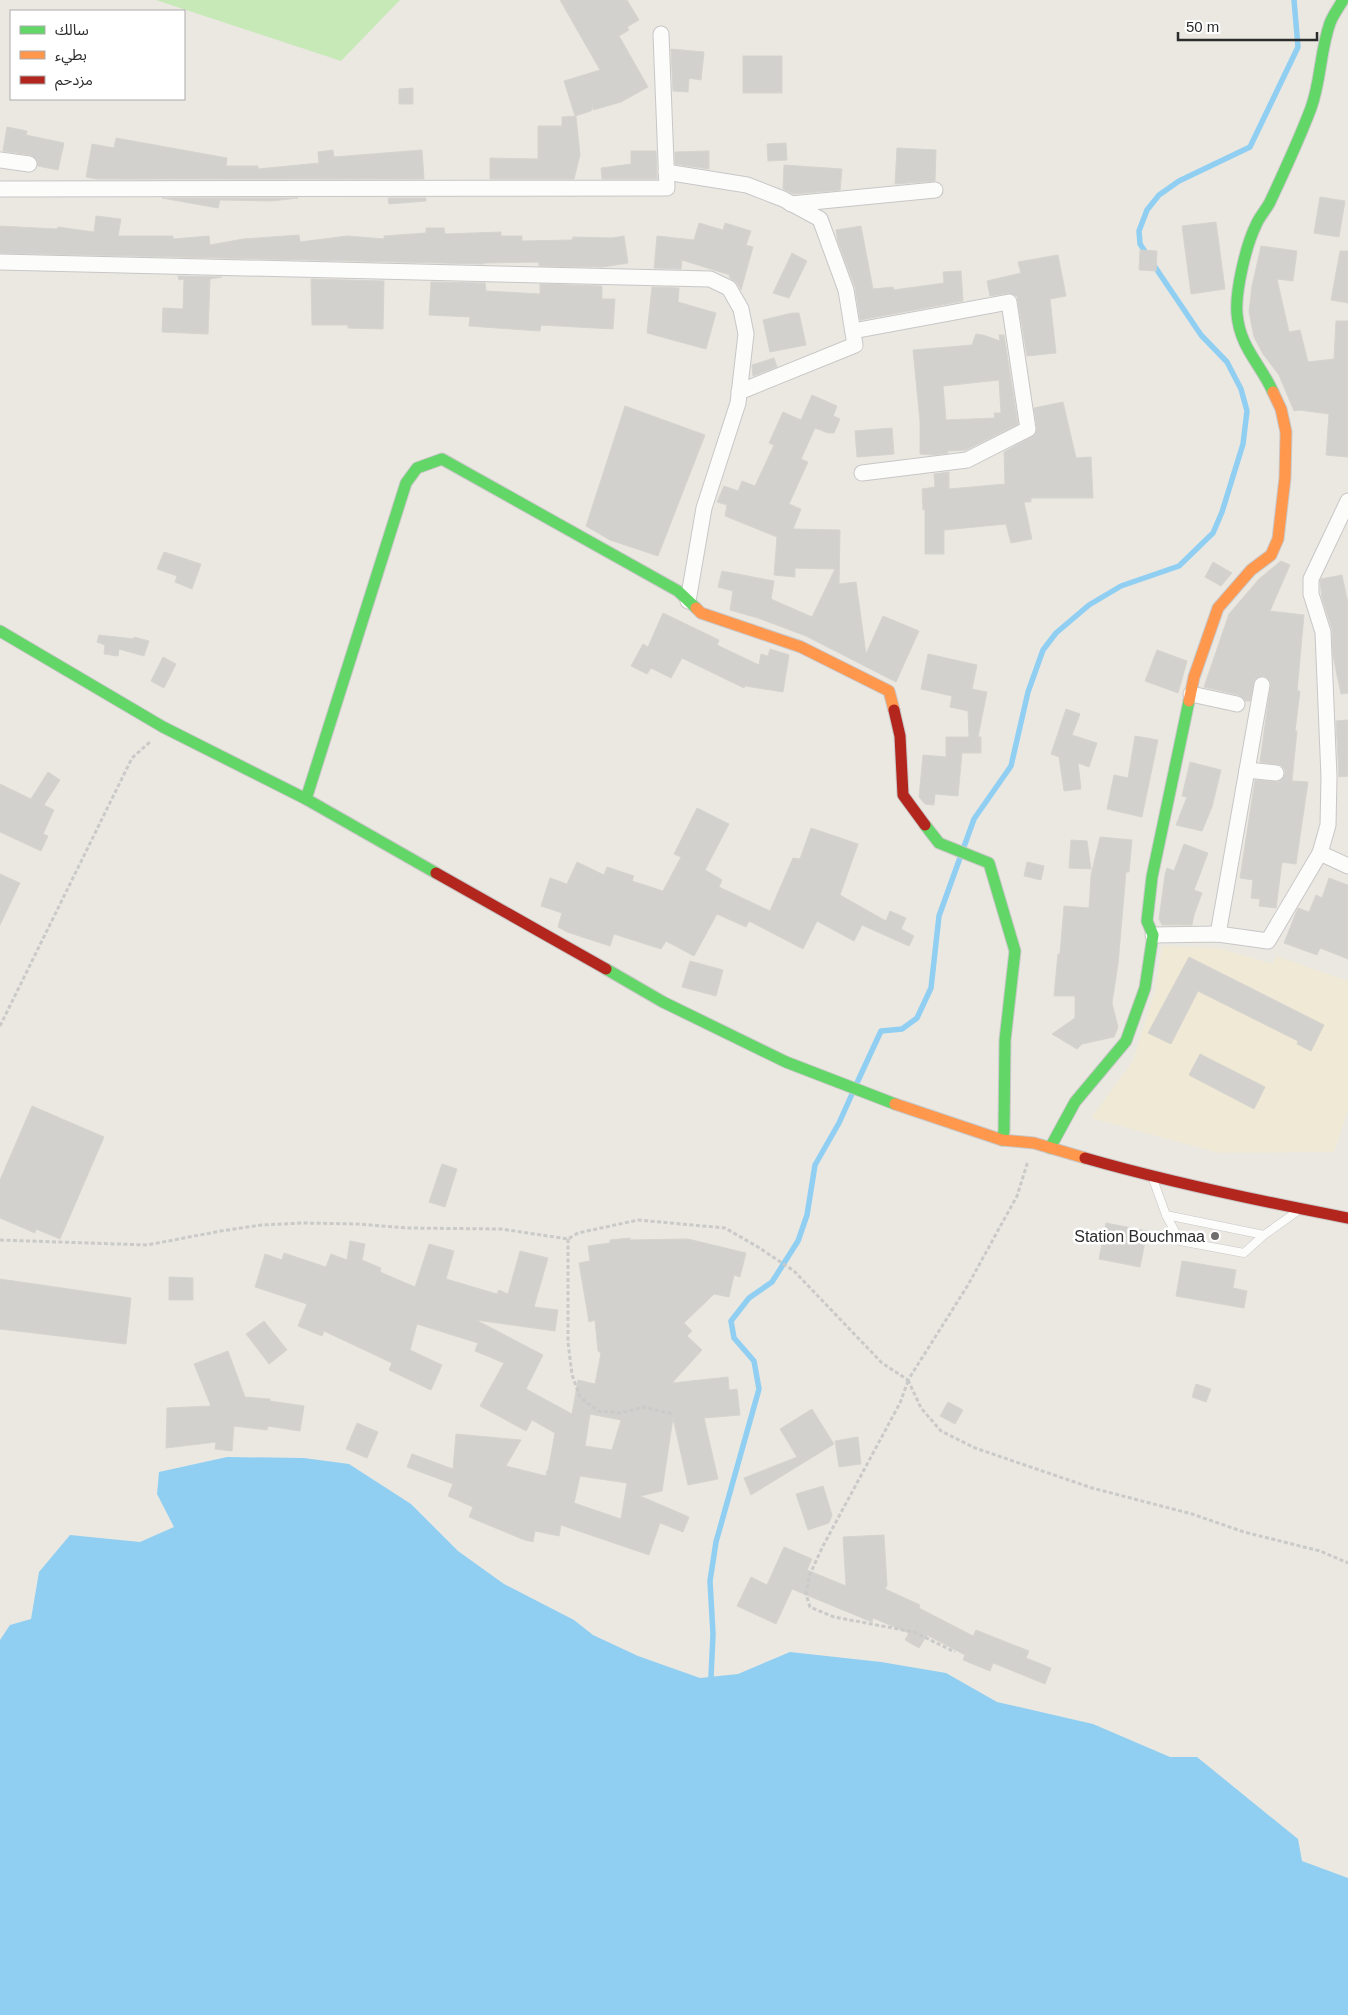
<svg xmlns="http://www.w3.org/2000/svg" width="1348" height="2015" font-family="Arial,'Noto Sans Arabic',sans-serif">
	<rect width="100%" height="100%" fill="#ebe8e2"/>
	<polygon fill="#efe9d6" points="1162,946 1219,948 1273,964 1276,956 1348,981 1348,1110 1334,1152 1219,1153 1091,1118 1133,1061 1154,993"/>
	<polygon fill="#c7e9b8" points="156,0 400,0 341,61"/>
	<polygon fill="#90cff2" points="227,1457 304,1458 349,1464 411,1504 458,1551 504,1584 574,1620 593,1635 638,1656 700,1678 738,1674 790,1652 881,1662 946,1673 997,1702 1093,1724 1170,1757 1197,1757 1298,1839 1302,1861 1348,1878 1348,2015 0,2015 0,1640 10,1625 31,1619 39,1572 70,1535 140,1542 174,1527 157,1494 159,1472"/>
	<g fill="none" stroke-linecap="round" stroke-linejoin="round">
		<g stroke="#90cff2" stroke-width="5.5">
			<polyline points="1148,256 1140,244 1139,231 1147,210 1159,195 1179,181 1250,147 1298,47 1294,0"/>
			<polyline points="856,1085 881,1031 902,1029 917,1018 931,988 939,916 974,819 1011,766 1028,692 1043,650 1056,633 1089,605 1121,586 1179,566 1213,533 1222,512 1243,444 1247,411 1241,389 1227,362 1201,335 1153,264"/>
			<polyline points="711,1677 713,1634 710,1581 716,1542 759,1389 754,1361 734,1338 731,1321 749,1298 772,1282 798,1241 807,1215 815,1165 839,1123 852,1094"/>
		</g>
	</g>
	<g fill="#d3d1cd" stroke="#d6d4ce" fill-rule="evenodd">
		<polygon points="560,0 627,0 639,20 627,27 629,30 619,36 648,87 621,102 593,110 593,104 591,111 575,116 564,81 600,70"/>
		<polygon points="671,49 704,52 701,80 689,78 688,92 673,91"/>
		<rect x="743" y="56" width="39" height="37"/>
		<polygon points="413,88 413,104 399,104 399,89"/>
		<polygon points="576,116 580,155 574,179 490,179 490,158 538,159 538,126 562,126 562,117"/>
		<polygon points="7,127 27,131 26,135 64,143 58,170 38,166 37,160 31,155 3,151"/>
		<polygon points="116,138 227,158 226,166 258,166 258,169 319,163 318,152 333,150 334,157 422,150 424,179 97,179 86,177 92,144 114,148"/>
		<polygon points="786,143 787,160 768,161 767,144"/>
		<polygon points="897,148 936,150 935,181 895,184"/>
		<polygon points="631,151 656,151 657,179 602,179 601,168 631,164"/>
		<polygon points="709,151 709,169 675,164 675,152"/>
		<polygon points="784,165 842,169 840,190 794,194 783,189"/>
		<polygon points="1320,197 1345,201 1339,237 1314,233"/>
		<polygon points="162,198 298,198 271,201 220,200 218,208"/>
		<polygon points="388,198 426,198 426,201 389,204"/>
		<polygon points="96,216 121,219 118,236 173,236 173,239 209,236 210,245 243,239 299,235 300,242 347,236 384,239 384,236 426,233 426,228 444,228 445,234 501,232 501,236 522,236 522,241 572,240 573,237 612,238 624,236 628,263 603,267 539,266 539,262 484,263 484,264 0,253 0,226 57,229 58,227 94,232"/>
		<polygon points="1216,222 1225,289 1191,294 1182,226"/>
		<polygon points="699,223 723,230 725,223 751,231 746,245 753,247 741,290 737,283 729,277 730,275 682,260 681,269 654,268 657,236 694,240"/>
		<polygon points="861,226 873,289 893,287 894,290 944,283 943,272 961,271 963,301 860,320 855,287 838,242 836,230"/>
		<polygon points="1261,246 1297,251 1293,281 1277,279 1289,332 1300,330 1308,362 1334,359 1336,321 1348,321 1348,457 1326,455 1329,414 1299,410 1294,411 1279,375 1263,354 1254,337 1249,312 1252,286"/>
		<polygon points="1140,250 1157,251 1156,271 1139,270"/>
		<polygon points="1340,251 1348,251 1348,303 1331,300"/>
		<polygon points="792,253 807,261 789,298 773,293"/>
		<polygon points="1058,255 1066,296 1050,299 1056,353 1027,356 1017,296 1008,293 990,296 987,281 1021,273 1018,262"/>
		<polygon points="178,276 222,277 210,279 208,334 162,332 163,308 183,309 184,279 179,280"/>
		<polygon points="311,279 384,281 383,329 348,328 348,325 312,325"/>
		<polygon points="431,282 485,283 486,291 540,294 540,284 602,286 602,299 615,299 613,329 541,325 540,331 469,326 470,317 429,315"/>
		<polygon points="652,287 679,288 678,302 716,313 706,349 647,333"/>
		<polygon points="792,313 799,313 806,345 770,352 763,320"/>
		<path d="M976,334L983,335L1000,341L999,335H1004L1018,424L966,450L948,451V453L933,455L920,454V421L913,350L972,345ZM999,380L1001,413H994L995,418L946,420L943,386Z"/>
		<polygon points="774,358 777,367 753,376 752,365"/>
		<polygon points="812,395 837,406 833,416 840,419 834,433 828,433 815,428 801,459 808,462 789,504 801,509 793,529 840,530 839,584 856,582 866,654 883,616 919,631 896,682 806,636 758,618 730,610 733,591 718,587 722,571 774,581 771,599 812,617 835,569 795,568 795,577 774,575 777,537 725,516 727,505 717,502 724,486 738,491 742,481 755,486 774,445 769,443 783,412 801,420"/>
		<polygon points="1063,402 1076,458 1091,457 1093,498 1031,498 1031,502 1024,502 1032,539 1011,543 1006,524 944,530 944,554 925,554 925,509 923,510 922,489 935,487 934,474 949,472 949,489 1005,484 1004,452 1036,434 1037,428 1034,408"/>
		<polygon points="625,406 705,435 658,556 610,540 586,526"/>
		<polygon points="892,428 894,454 857,457 855,431"/>
		<polygon points="164,552 201,564 192,589 175,582 177,576 157,569"/>
		<polygon points="1281,561 1290,565 1270,611 1304,615 1297,691 1300,691 1295,731 1297,731 1292,781 1308,782 1296,864 1282,862 1276,908 1259,906 1260,899 1251,898 1253,880 1240,878 1255,780 1279,782 1285,774 1285,770 1281,765 1260,762 1271,682 1264,676 1255,679 1250,701 1246,701 1239,695 1204,687 1229,614 1259,579"/>
		<polygon points="1213,562 1232,573 1221,586 1205,577"/>
		<polygon points="1342,575 1348,603 1348,693 1341,694 1333,656 1332,629 1322,598 1320,581 1321,579"/>
		<polygon points="663,613 719,640 717,645 759,665 761,654 768,656 770,649 789,655 783,692 745,686 744,688 682,658 671,678 651,668 647,674 631,666 643,644 648,647"/>
		<polygon points="99,635 134,639 134,637 149,641 144,656 119,649 118,656 104,654 105,645 97,642"/>
		<polygon points="1157,650 1187,661 1178,693 1145,681"/>
		<polygon points="928,654 977,665 972,689 987,692 978,737 981,737 981,753 962,753 958,796 935,794 934,805 925,804 919,797 923,755 946,757 946,737 969,737 968,711 950,707 952,696 921,689"/>
		<polygon points="163,657 176,664 164,688 151,681"/>
		<polygon points="1066,709 1080,714 1072,735 1097,743 1089,767 1078,763 1081,789 1064,791 1059,757 1051,754"/>
		<polygon points="1348,720 1348,776 1339,777 1336,721"/>
		<polygon points="1135,736 1158,740 1142,817 1107,809 1114,775 1128,778"/>
		<polygon points="1190,762 1221,770 1212,807 1202,831 1176,825 1187,797 1182,796"/>
		<polygon points="48,772 60,780 44,805 54,810 43,834 48,836 41,851 0,832 0,784 31,799"/>
		<polygon points="697,808 729,824 705,870 722,880 719,887 770,911 793,858 800,859 811,828 858,844 840,895 886,921 890,911 906,918 901,929 914,936 909,946 862,925 854,941 817,921 803,949 749,921 746,927 717,914 694,956 666,941 661,949 614,934 610,946 567,932 558,927 562,913 541,906 550,878 567,884 577,862 604,875 607,867 634,876 632,881 663,891 681,857 674,854"/>
		<polygon points="1100,837 1132,840 1129,872 1126,872 1118,964 1112,1003 1118,1027 1114,1037 1082,1044 1077,1049 1052,1034 1075,1018 1075,996 1054,996 1058,954 1060,954 1064,906 1089,908 1091,875"/>
		<polygon points="1071,840 1087,841 1091,869 1069,868"/>
		<polygon points="1184,844 1208,853 1194,890 1202,893 1194,915 1192,925 1162,925 1159,919 1165,875 1167,868 1174,871"/>
		<polygon points="1027,862 1044,866 1041,880 1024,876"/>
		<polygon points="0,874 20,883 0,925"/>
		<polygon points="1329,878 1348,885 1348,959 1320,948 1317,955 1284,943 1298,908 1309,912 1316,895 1322,898"/>
		<polygon points="1189,957 1324,1025 1311,1051 1297,1044 1298,1041 1198,991 1171,1044 1148,1033"/>
		<polygon points="690,961 723,970 716,996 682,987"/>
		<polygon points="1200,1054 1265,1087 1254,1109 1189,1075"/>
		<polygon points="32,1106 104,1137 60,1239 36,1229 35,1233 0,1218 0,1180"/>
		<polygon points="442,1164 457,1169 445,1207 429,1202"/>
		<polygon points="1106,1223 1147,1231 1140,1267 1099,1259"/>
		<path d="M630,1238V1240L688,1239L746,1253L740,1277L734,1275L729,1297L714,1294L684,1323L692,1331L687,1336L702,1350L672,1383L728,1377L729,1390L737,1389L740,1415L704,1418L718,1479L688,1485L673,1418L662,1491L640,1496L689,1517L683,1532L660,1523L649,1555L561,1525L559,1536L535,1531L533,1542L522,1539L469,1517L473,1507L448,1496L453,1484L407,1467L412,1454L453,1469L456,1434L521,1440L506,1466L546,1476L547,1470L548,1471L555,1433L532,1420L526,1431L480,1406L504,1363L475,1351L478,1343L417,1324L410,1350L442,1365L431,1390L389,1370L392,1363L324,1331L322,1336L298,1326L307,1304L255,1287L265,1254L282,1260L284,1253L326,1267L331,1254L347,1260L350,1241L365,1244L362,1260L381,1268L380,1272L415,1287L429,1244L454,1251L446,1279L497,1294L499,1290L508,1294L520,1251L548,1258L534,1307L558,1310L555,1331L476,1320L543,1355L526,1389L572,1414L578,1380L595,1384L601,1353L598,1351L595,1320L589,1322L579,1263L590,1261L588,1246L610,1243V1240ZM590,1414L621,1420L612,1450L585,1446ZM580,1476L627,1483L621,1519L574,1503Z"/>
		<polygon points="1182,1261 1236,1270 1233,1288 1247,1291 1244,1308 1176,1296"/>
		<polygon points="169,1277 193,1278 193,1300 169,1300"/>
		<polygon points="0,1279 131,1298 126,1344 0,1329"/>
		<polygon points="264,1321 287,1350 269,1364 246,1334"/>
		<polygon points="228,1351 245,1397 270,1399 270,1401 304,1406 300,1431 268,1426 267,1430 234,1426 232,1451 215,1449 216,1442 166,1448 167,1408 211,1406 194,1364"/>
		<polygon points="1196,1384 1211,1389 1206,1402 1192,1397"/>
		<polygon points="948,1402 963,1410 955,1424 940,1416"/>
		<polygon points="812,1409 834,1444 751,1495 744,1478 797,1457 780,1429"/>
		<polygon points="357,1423 378,1432 367,1458 346,1449"/>
		<polygon points="858,1437 861,1464 839,1467 835,1441"/>
		<polygon points="823,1486 832,1515 829,1523 808,1530 796,1494"/>
		<polygon points="884,1535 887,1585 885,1589 920,1605 919,1608 973,1636 976,1630 1029,1651 1026,1658 1051,1668 1045,1684 993,1663 990,1671 963,1660 965,1655 927,1635 919,1648 905,1640 909,1633 873,1618 872,1622 792,1589 776,1624 737,1606 751,1577 767,1585 784,1547 812,1559 807,1570 846,1586 843,1537"/>
	</g>
	<g fill="none" stroke-linecap="round" stroke-linejoin="round">
		<defs>
			<g id="lane">
				<polyline points="1154,1182 1166,1215 1264,1235 1295,1213"/>
				<polyline points="1166,1215 1180,1241 1244,1253 1264,1235"/>
			</g>
			<g id="street">
				<polyline points="0,160 29,164"/>
				<polyline points="666,172 747,185 783,199 820,219 846,290 855,345 739,392"/>
				<polyline points="0,189 667,188 661,34"/>
				<polyline points="791,204 935,190"/>
				<polyline points="0,262 710,279 729,288 741,309 746,334 738,403 704,508 688,601"/>
				<polyline points="853,331 1009,302 1028,429 967,460 862,473"/>
				<polyline points="1191,694 1237,704"/>
				<polyline points="1247,770 1276,773"/>
				<polyline points="1320,853 1348,866"/>
				<polyline points="1218,934 1262,685"/>
				<polyline points="1153,935 1218,934 1268,941 1320,853 1328,825 1329,777 1323,632 1311,594 1311,579 1348,501"/>
			</g>
			<g id="fast">
				<path d="M1273,392C1260,363 1240,348 1237,314C1235,292 1246,245 1256,225C1259,217 1266,210 1270,202C1284,172 1299,140 1311,108C1321,81 1320,51 1330,23C1333,15 1339,7 1343,0"/>
				<polyline points="0,631 163,727 306,799 436,873"/>
				<polyline points="306,799 406,483 417,468 442,459 678,591 696,608"/>
				<polyline points="925,825 939,843 989,863 1015,951 1005,1040 1004,1131 1002,1140"/>
				<polyline points="606,969 663,1002 786,1062 895,1104"/>
				<polyline points="1050,1148 1075,1102 1126,1041 1145,988 1153,935 1147,921 1152,877 1189,701"/>
			</g>
			<g id="slow">
				<polyline points="696,608 701,613 801,647 889,691 894,710"/>
				<polyline points="1189,701 1194,677 1218,608 1251,570 1271,555 1278,539 1285,478 1286,432 1281,409 1273,392"/>
				<polyline points="895,1104 1002,1140 1034,1143 1085,1158"/>
			</g>
			<g id="jam">
				<polyline points="894,710 900,736 903,795 925,825"/>
				<polyline points="436,873 606,969"/>
				<path d="M1085,1158C1172,1183 1259,1201 1348,1218"/>
			</g>
		</defs>
		<use href="#lane" stroke="#c8c7c7" stroke-width="9"/>
		<use href="#street" stroke="#c8c7c7" stroke-width="17"/>
		<use href="#fast" stroke="#c8c7c7" stroke-width="13"/>
		<use href="#slow" stroke="#c8c7c7" stroke-width="13"/>
		<use href="#jam" stroke="#c8c7c7" stroke-width="13"/>
		<g stroke="#cacac9" stroke-width="3" stroke-dasharray="4 2.5" stroke-linecap="butt">
			<polyline points="0,1026 132,758 151,741"/>
			<polyline points="568,1239 568,1342 572,1375 580,1397 598,1411 621,1413 643,1407 672,1414"/>
			<polyline points="0,1240 147,1245 221,1231 261,1225 303,1223 358,1224 407,1228 501,1229 568,1239 578,1233 638,1220 725,1228 758,1247 794,1271 882,1363 908,1380 968,1285 1017,1196 1028,1161"/>
			<polyline points="908,1380 921,1408 941,1431 975,1448 1092,1488 1192,1514 1244,1532 1320,1551 1348,1563"/>
			<polyline points="908,1381 900,1403 823,1546 810,1574 806,1594 810,1607 834,1617 914,1632 955,1652"/>
		</g>
		<use href="#lane" stroke="#fcfcfb" stroke-width="8"/>
		<use href="#street" stroke="#fcfcfb" stroke-width="15"/>
		<use href="#fast" stroke="#63d668" stroke-width="11"/>
		<use href="#slow" stroke="#ff974d" stroke-width="11"/>
		<use href="#jam" stroke="#b3261e" stroke-width="11"/>
	</g>
	<circle fill="#6f6e6c" stroke="#fff" stroke-width="2" cx="1215" cy="1236" r="5"/>
	<g text-anchor="middle" dominant-baseline="central" stroke-width="5" stroke-linejoin="round" paint-order="stroke">
		<g font-size="16" fill="#2c2c2c" stroke="#fff" text-anchor="end">
			<text x="1205" y="1236">Station Bouchmaa</text>
		</g>
	</g>
	<rect x="10" y="10" width="175" height="90" fill="#ffffff" stroke="#ababab"/>
	<rect x="20" y="26" width="25" height="8" fill="#63d668" stroke="#ababab"/>
	<text x="55" y="35" font-size="15" fill="#2c2c2c">سالك</text>
	<rect x="20" y="51" width="25" height="8" fill="#ff974d" stroke="#ababab"/>
	<text x="55" y="60" font-size="15" fill="#2c2c2c">بطيء</text>
	<rect x="20" y="76" width="25" height="8" fill="#b3261e" stroke="#ababab"/>
	<text x="55" y="85" font-size="15" fill="#2c2c2c">مزدحم</text>
	<path d="M1178 32v8h139v-8" fill="none" stroke="#2c2c2c" stroke-width="2.5"/>
	<text x="1186" y="32" font-size="15" fill="#2c2c2c" stroke="#ffffff" stroke-width="4" paint-order="stroke">50 m</text>
</svg>
